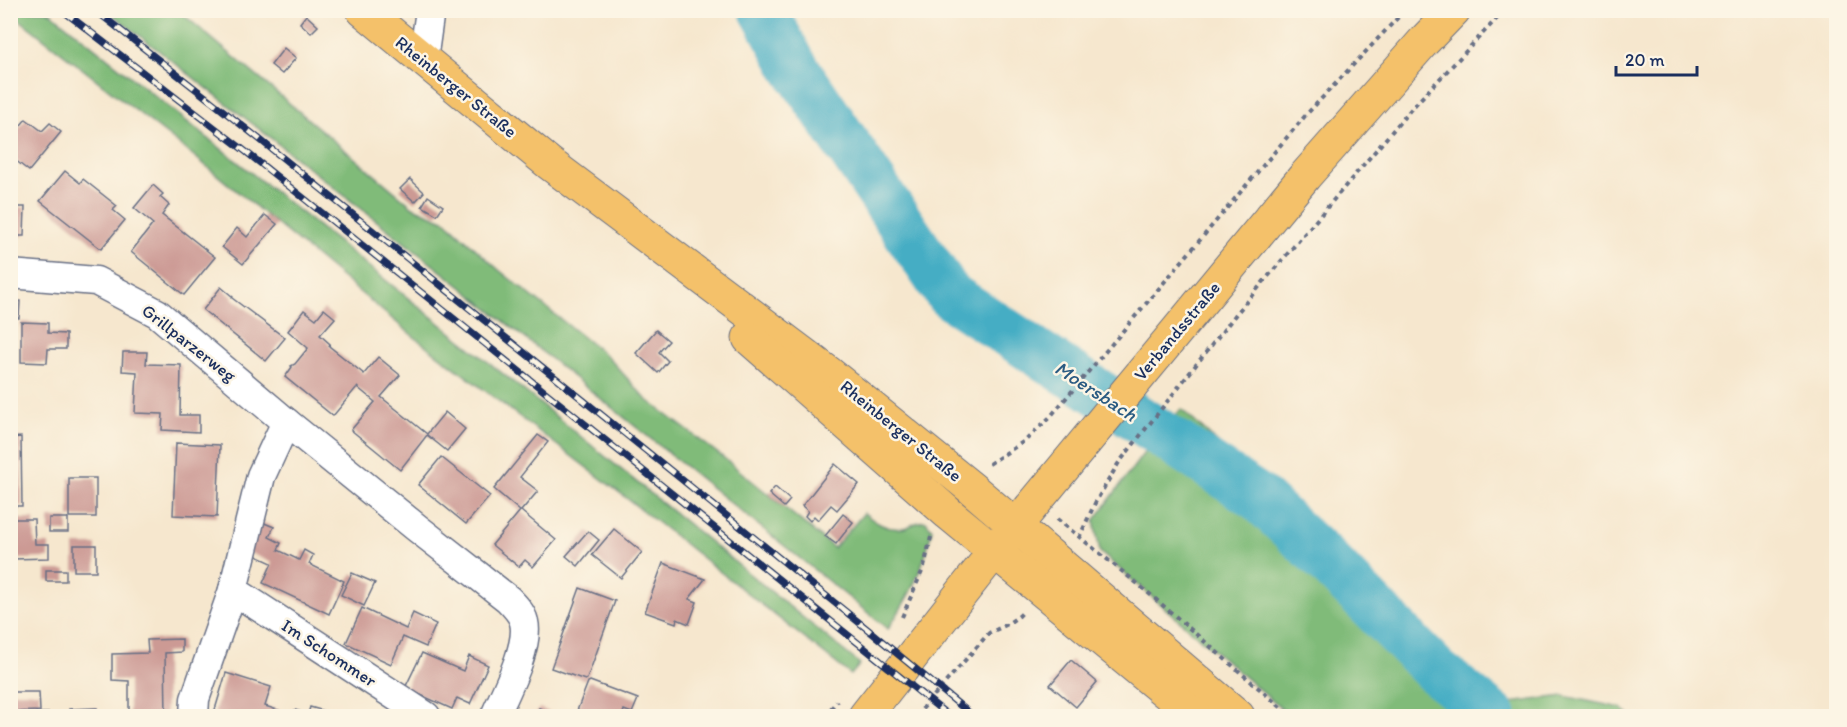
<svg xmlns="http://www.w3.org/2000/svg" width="1847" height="727" font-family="Itim,sans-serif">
	<rect width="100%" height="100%" fill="#fcf5e5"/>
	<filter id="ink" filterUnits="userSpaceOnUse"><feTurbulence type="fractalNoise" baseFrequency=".0167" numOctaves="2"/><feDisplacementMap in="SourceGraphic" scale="12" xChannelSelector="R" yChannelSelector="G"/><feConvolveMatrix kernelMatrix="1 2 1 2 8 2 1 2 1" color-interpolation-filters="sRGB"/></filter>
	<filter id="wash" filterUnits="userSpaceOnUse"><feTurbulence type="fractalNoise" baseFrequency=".008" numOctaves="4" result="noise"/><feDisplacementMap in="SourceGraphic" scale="24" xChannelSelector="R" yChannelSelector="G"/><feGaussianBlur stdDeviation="1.35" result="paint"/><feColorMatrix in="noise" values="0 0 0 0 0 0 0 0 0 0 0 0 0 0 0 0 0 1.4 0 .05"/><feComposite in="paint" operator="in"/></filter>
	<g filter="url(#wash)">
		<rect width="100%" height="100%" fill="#f6e7ce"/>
		<g fill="#80bb79" stroke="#4e756c" stroke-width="1.5">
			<polygon points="10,11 47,11 51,13 542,405 860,664 851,675 620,493 413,336 194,156 11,13"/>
			<path d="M108,11H179L413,207L444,220L499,270L608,357L646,399L724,458L834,548L864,513C875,522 887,531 903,528C911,527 917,520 926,521L932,529C924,568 910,596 888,629L460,286Z"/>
			<polygon points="1181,409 1502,704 1564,696 1621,708 1630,716 1290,716 1100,552 1094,521 1146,450"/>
		</g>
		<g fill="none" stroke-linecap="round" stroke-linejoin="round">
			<polyline stroke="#45adc4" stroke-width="48" points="763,10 794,66 949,295 1258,497 1330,564 1436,671 1493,716"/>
		</g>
		<g id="blocks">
			<g fill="#cc9a94">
				<polygon points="306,15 318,26 311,33 300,23"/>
				<polygon points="284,48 296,58 282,74 271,65"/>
				<polygon points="26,119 42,131 50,123 61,132 29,171 10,156 10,138"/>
				<polygon points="65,171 80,183 83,179 117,206 113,210 125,220 101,249 40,201"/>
				<polygon points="410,179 424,192 415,202 400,189"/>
				<polygon points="153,185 163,194 160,197 169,205 162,215 215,257 184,295 131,252 153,224 134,208"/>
				<polygon points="428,196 443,206 437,215 422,206"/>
				<polygon points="11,207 25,207 24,236 10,236"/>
				<polygon points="265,215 277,224 243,264 222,247 237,228 247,237"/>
				<polygon points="221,287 233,297 232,298 285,338 266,361 203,310"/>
				<polygon points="10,301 20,301 19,318 10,318"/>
				<polygon points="324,309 335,318 320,335 330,344 329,346 364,374 378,357 400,375 381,397 427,434 445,412 465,429 447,451 427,435 400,470 351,430 375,402 357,387 333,416 285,377 292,367 291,366 295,364 308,348 288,331 304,310 316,319"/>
				<polygon points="21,322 48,323 48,333 66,334 66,349 48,349 47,363 21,362"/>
				<polygon points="656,330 669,341 659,352 668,361 658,373 636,353"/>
				<polygon points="123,352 147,352 146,364 181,365 180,415 199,415 199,432 162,430 163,414 135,413 137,372 122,371"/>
				<polygon points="538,435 548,442 520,477 538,491 521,511 556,540 533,567 525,560 519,567 492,545 520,511 494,489"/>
				<polygon points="21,437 22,506 10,506 10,438"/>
				<polygon points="176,443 220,445 217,517 173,515"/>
				<polygon points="441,457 490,496 466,524 418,485"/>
				<polygon points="835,464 859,484 837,510 831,505 818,520 814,516 810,521 805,516 808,511 802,506"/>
				<rect x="69" y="478" width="27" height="39"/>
				<polygon points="775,487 790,500 784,507 769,494"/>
				<polygon points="843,514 853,522 836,544 825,536"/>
				<rect x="49" y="518" width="19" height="14"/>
				<polygon points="11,519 34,519 35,544 49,544 49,558 13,559 13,562 10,562"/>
				<polygon points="257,520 274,527 269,537 281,543 278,550 299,560 304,550 313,555 309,564 344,581 329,614 263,583 272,563 248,552"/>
				<polygon points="614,529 642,552 621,578 592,555"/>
				<polygon points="588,531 599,540 578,566 566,556"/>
				<rect x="74" y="545" width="22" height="26"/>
				<polygon points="663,563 705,579 689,599 697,602 689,624 677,619 676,623 645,612"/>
				<rect x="46" y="570" width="20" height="11"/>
				<polygon points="352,573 375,583 364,606 341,595"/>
				<polygon points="580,588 615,601 587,679 585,680 551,668"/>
				<polygon points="362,608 406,629 413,613 436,624 426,647 403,637 391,664 346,643"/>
				<polygon points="182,639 182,652 165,653 166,716 129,716 129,681 112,680 112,654 148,653 147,640"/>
				<polygon points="422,653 463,671 469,656 488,665 470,704 457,698 452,709 405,688"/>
				<polygon points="1071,660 1097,682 1076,707 1050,685"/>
				<polygon points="226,673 271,687 265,706 284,712 282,716 225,716 214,713"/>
				<polygon points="590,681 638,699 632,713 624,710 622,716 575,716 588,682"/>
				<polygon points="10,692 39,692 40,711 10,712"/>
				<polygon points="310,707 324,711 322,716 293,716 295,710 308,714"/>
				<polygon points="97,708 97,716 36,716 36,713 69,713 69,709"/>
				<polygon points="539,708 561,716 535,716"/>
			</g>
		</g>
	</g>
	<g filter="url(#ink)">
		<use href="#blocks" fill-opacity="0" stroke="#686f85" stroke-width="1.5"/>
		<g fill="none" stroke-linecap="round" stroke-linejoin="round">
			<defs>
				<g id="minor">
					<polyline points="423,60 430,10"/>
					<path d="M10,274L96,281L157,313L286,422L417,528L508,599C514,605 522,613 524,622C530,646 505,693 495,716"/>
					<polyline points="233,590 426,716"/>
					<polyline points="194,716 195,699 233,590 261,476 286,422"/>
				</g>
				<g id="major">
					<polyline points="363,10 549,163 830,374 970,487 1238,716"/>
					<polyline points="749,338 948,513 1195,716"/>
					<polyline points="865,716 994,552 1305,176 1424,41 1454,10"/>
				</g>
			</defs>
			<use href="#minor" stroke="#686f85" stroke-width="31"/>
			<use href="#major" stroke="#686f85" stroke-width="35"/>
			<g stroke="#686f85" stroke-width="4" stroke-dasharray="4.5 4.5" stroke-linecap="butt">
				<polyline points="989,464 1026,440 1050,417 1305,116 1405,10"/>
				<polyline points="1057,519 1138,584 1291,716"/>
				<polyline points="1079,538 1095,503 1118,464 1236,314 1412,108 1505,10"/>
				<polyline points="902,617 924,567 931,537"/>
				<polyline points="825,716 837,701"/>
				<polyline points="916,716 989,633 1006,625 1019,616 1024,611"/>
			</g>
			<use href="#minor" stroke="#fff" stroke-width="28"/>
			<use href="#major" stroke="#f4c16a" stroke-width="33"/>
			<defs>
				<g id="rail">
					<polyline points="62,10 245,151 949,716"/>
					<polyline points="95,10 258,138 866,628 973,716"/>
				</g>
			</defs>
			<use href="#rail" stroke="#1b2f5e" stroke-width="7"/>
			<use href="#rail" stroke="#fcf5e5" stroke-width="4.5" stroke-dasharray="14" stroke-linecap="butt"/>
		</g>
	</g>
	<g text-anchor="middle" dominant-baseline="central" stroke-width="5" stroke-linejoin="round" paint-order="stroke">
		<g font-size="18" fill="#1b2f5e" stroke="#fcf5e5">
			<text transform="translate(456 87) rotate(39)">Rheinberger Straße</text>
			<text transform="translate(1177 331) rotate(-50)">Verbandsstraße</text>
			<text transform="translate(189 343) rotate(38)">Grillparzerweg</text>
			<text transform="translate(901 431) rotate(39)">Rheinberger Straße</text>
			<text transform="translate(329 653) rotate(33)">Im Schommer</text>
		</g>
		<g font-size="20" font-style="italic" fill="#2a5b82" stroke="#fcf5e5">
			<text transform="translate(1096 391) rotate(33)">Moersbach</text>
		</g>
	</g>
	<rect width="1847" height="727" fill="none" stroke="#fcf5e5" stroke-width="36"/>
	<path d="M1616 66v9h81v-9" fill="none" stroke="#1b2f5e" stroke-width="3"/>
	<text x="1625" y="66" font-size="18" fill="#1b2f5e" stroke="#fcf5e5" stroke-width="4.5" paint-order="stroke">20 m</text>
</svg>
